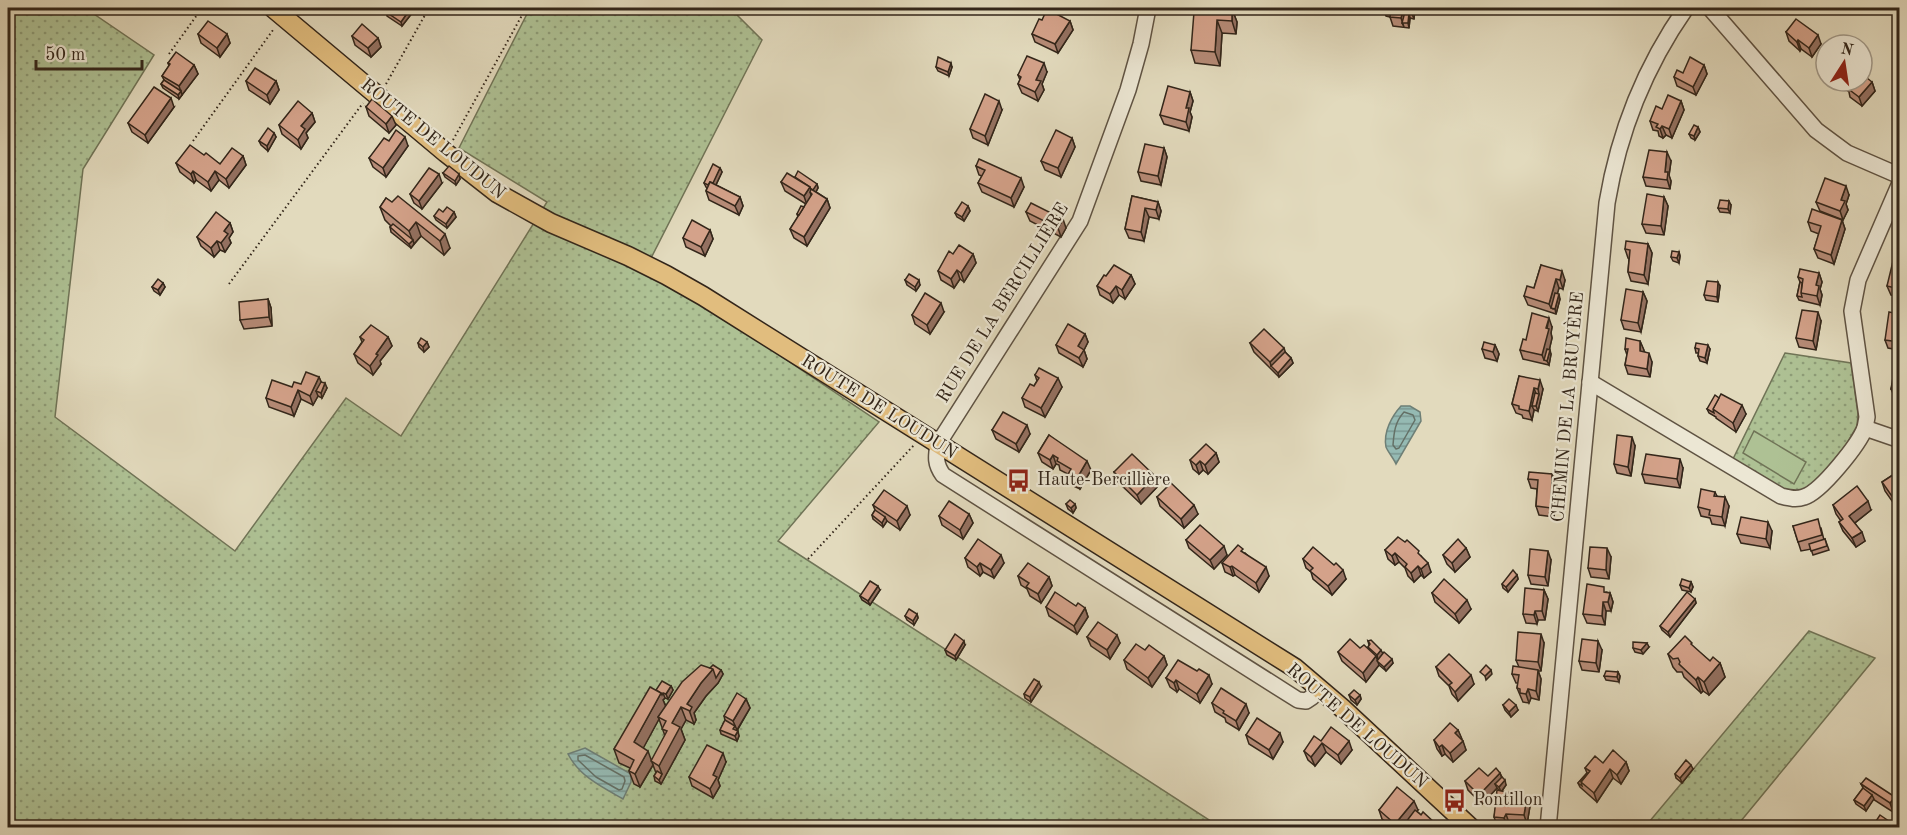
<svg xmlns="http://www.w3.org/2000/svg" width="1907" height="835" font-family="'Old Standard TT',serif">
	<defs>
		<pattern id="grass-dots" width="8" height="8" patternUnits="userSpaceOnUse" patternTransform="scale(1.5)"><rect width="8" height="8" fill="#aec194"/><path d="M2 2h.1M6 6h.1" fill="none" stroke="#8e9d78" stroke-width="1.8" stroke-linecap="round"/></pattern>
		<pattern id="water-rules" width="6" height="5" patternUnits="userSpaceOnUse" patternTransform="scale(1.5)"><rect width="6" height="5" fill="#95bab3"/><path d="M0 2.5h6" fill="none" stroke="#7a9791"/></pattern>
	</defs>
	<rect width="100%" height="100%" fill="#e2dabd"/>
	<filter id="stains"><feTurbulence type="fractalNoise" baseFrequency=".00333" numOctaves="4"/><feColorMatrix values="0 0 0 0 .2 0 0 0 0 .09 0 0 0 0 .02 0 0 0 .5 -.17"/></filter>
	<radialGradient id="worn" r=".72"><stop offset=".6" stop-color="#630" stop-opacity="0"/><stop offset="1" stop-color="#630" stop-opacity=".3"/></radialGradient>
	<g fill="url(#grass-dots)" stroke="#707457" stroke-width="1.5">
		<polygon points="8,8 85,8 154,55 83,169 55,417 235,551 346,398 401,436 547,202 459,148 530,8 730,8 762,40 647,266 879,422 778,541 1220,827 8,827"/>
		<polygon points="1785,353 1851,363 1858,414 1857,426 1846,445 1814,484 1804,491 1786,492 1732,461"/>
		<polygon points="1809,631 1875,658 1736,827 1644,828"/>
	</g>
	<polygon fill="#aec194" stroke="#707457" stroke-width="1.5" points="1754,431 1806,462 1794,484 1743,453"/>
	<g fill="url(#water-rules)" stroke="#6e7f76" stroke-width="1.5">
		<path d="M1401,406H1410L1420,412L1421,421L1396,464C1394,459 1388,452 1386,447C1383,432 1392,416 1401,406Z"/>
		<path d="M585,748L631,774V782L623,799C602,787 579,776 568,754Z"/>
	</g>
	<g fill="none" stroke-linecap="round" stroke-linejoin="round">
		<g stroke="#647066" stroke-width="1.5">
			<path d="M1404,412L1413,415L1415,420L1399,448L1396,449L1393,445C1394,432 1395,422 1404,412Z"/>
			<polygon points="585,755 624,777 625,781 622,789 619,790 596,777 578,760 578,756"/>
		</g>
		<defs>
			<g id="minor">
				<path d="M1148,8L1141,44L1128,90L1080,221L938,444C936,457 935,464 943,475L1298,700L1306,701L1312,697L1319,688"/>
				<polyline points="1710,8 1816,130 1847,153 1900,176"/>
				<path d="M1590,382L1781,496C1789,498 1796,500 1804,497C1821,492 1859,444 1865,428L1900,440"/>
				<polyline points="1865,428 1867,417 1852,311 1858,280 1900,183"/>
				<path d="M1548,828L1607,203C1619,131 1644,68 1686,8"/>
			</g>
			<polyline id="major" points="273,8 446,153 497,193 551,223 628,256 666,275 703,296 1295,668 1342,708 1471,828"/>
		</defs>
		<use href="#minor" stroke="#5f5343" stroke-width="18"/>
		<use href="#major" stroke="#33261a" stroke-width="21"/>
		<g stroke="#33261a" stroke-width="2" stroke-dasharray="1.5 3" stroke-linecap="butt">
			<polyline points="169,54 202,8"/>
			<polyline points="386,84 429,8"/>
			<polyline points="453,140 526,8"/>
			<polyline points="193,141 273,30"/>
			<polyline points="229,284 363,103"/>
			<polyline points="808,559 914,445"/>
		</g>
		<use href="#minor" stroke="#ece7d4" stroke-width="15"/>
		<use href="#major" stroke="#e1bd7e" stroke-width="18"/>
	</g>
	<g fill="#b68b77" stroke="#33261a" stroke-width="1.5" fill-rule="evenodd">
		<polygon points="388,8 416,8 402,26 387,16 386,12"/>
		<polygon points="1384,8 1415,8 1414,19 1410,18 1409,28 1393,26 1390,17 1386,16 1384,11"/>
		<polygon points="1232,9 1237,22 1236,34 1222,33 1220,66 1195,63 1191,50 1218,14"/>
		<polygon points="1042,20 1070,21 1073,30 1058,53 1035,42 1032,34"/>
		<polygon points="1786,32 1821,44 1812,57 1801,49 1800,51 1789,41"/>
		<polygon points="198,34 227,34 230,43 220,57 201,43"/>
		<polygon points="352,36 378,38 381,47 371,57 355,45"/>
		<polygon points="168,63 194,65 198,74 179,99 163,88 161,84 164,80 162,76 169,66"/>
		<polygon points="1704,65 1707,74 1696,95 1677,86 1674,77"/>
		<polygon points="936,67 952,67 949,76 938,71"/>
		<polygon points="1047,72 1042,84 1044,90 1038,101 1022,93 1018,84 1020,80 1018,75"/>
		<polygon points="246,81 276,81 279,90 270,104 249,90"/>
		<polygon points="1841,81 1872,82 1875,91 1862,106 1850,97 1849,92 1843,87"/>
		<polygon points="1190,92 1193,101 1190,112 1192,117 1189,131 1164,124 1160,115"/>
		<polygon points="1681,101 1684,110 1672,138 1666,135 1663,138 1659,136 1658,131 1653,130 1650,121 1662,109"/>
		<polygon points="174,107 148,143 132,132 128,123"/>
		<polygon points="366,107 396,125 389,133 369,116"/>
		<polygon points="1002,110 988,145 973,138 970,129"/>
		<polygon points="312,113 315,122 306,133 308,138 301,149 282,134 279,125"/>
		<polygon points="1698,127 1700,132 1695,140 1691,138 1689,134"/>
		<polygon points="274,133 276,137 268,151 261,145 259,141"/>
		<polygon points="1072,138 1075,147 1061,177 1045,170 1041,161"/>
		<polygon points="389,141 408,146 386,177 373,167 369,158"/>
		<polygon points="1164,148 1167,157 1161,185 1141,181 1138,172"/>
		<polygon points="204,155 220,164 243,156 246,165 229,188 219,180 211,191 196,180 194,183 180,172 176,163"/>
		<polygon points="1671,161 1669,176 1671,181 1670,189 1646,186 1643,177"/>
		<polygon points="976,166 1024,187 1014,207 982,192 978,183 982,176 979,175"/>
		<polygon points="720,168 722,172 716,185 740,197 743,206 739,215 709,200 706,191 707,188 706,187 704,183"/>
		<polygon points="443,173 460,179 456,185 445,177"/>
		<polygon points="795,177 817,184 818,188 816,192 827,199 830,208 807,246 794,238 790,229 798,217 797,214 804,207 806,204 785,191 781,182"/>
		<polygon points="442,183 422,209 414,203 410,194"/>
		<polygon points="1849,195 1846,204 1848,210 1843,220 1820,211 1816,202"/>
		<polygon points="1132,196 1158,202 1161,211 1159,219 1149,217 1144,241 1129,238 1125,229"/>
		<polygon points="1664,197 1668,206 1664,235 1646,233 1642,224"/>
		<polygon points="386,198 450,248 444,255 421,236 411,248 391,232 390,227 391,226 385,220 380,207"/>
		<polygon points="1731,205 1730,213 1720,212 1718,208"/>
		<polygon points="968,206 970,211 964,221 957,217 955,213"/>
		<polygon points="443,212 454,212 456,217 447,228 436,220 434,216"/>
		<polygon points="1026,212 1066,228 1061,237 1030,221"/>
		<polygon points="1842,220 1845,229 1834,264 1818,258 1814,249 1819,234 1811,231 1808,222"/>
		<polygon points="230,223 233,232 229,238 231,243 225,252 220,250 214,257 201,246 197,237"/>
		<polygon points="710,230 713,239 705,256 686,247 683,238"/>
		<polygon points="1648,244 1652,253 1648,284 1631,281 1628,272 1629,259 1628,258 1625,249"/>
		<polygon points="1679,252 1680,256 1679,263 1673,261 1671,257"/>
		<polygon points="953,254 973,254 976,263 964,282 960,279 954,288 941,280 938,271"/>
		<polygon points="1899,259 1899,297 1891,295 1887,286"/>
		<polygon points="1541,265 1565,280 1563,289 1559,288 1557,294 1560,299 1556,314 1528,305 1524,296 1534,288"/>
		<polygon points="1819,273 1822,282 1820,289 1822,295 1820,305 1799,300 1797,296 1800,282 1798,277"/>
		<polygon points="1131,275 1135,284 1125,299 1119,295 1113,303 1100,295 1097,286 1106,276"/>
		<polygon points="905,280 920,285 916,291 907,285"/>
		<polygon points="163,283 165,287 160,295 154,291 152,287"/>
		<polygon points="1720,286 1718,302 1706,300 1704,295"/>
		<polygon points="1643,292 1647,301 1641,332 1624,329 1621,320"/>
		<polygon points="268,299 271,308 272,326 244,329 240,320"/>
		<polygon points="944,312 930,334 915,324 912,315"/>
		<polygon points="1899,314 1899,350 1888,348 1885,340"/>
		<polygon points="1821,321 1816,350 1799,347 1796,338"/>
		<polygon points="1552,327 1551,333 1552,338 1549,350 1551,354 1549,365 1523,359 1520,350 1526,340"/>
		<polygon points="1085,334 1088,342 1084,350 1087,359 1083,367 1059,353 1056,345"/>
		<polygon points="360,337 388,337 392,346 380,361 381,364 373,375 358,363 354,354 362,342"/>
		<polygon points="1640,341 1644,351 1652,362 1650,377 1628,374 1625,365 1627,355 1625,349"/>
		<polygon points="427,342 429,347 424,352 419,347 418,343"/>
		<polygon points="1250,343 1285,352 1291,358 1293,363 1279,377 1254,352"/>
		<polygon points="1495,345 1499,354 1497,361 1485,358 1482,349"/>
		<polygon points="1695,348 1710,349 1707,363 1700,361 1698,356 1699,353 1696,353"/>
		<polygon points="1899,361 1899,412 1896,403 1897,398 1895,398 1891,389"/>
		<polygon points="1035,375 1062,387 1045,417 1025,407 1022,398 1034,386 1037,381"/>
		<polygon points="1519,376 1543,389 1538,411 1534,410 1532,420 1523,418 1522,415 1516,413 1512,404"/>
		<polygon points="319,377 321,382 327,388 322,398 318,396 313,405 301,399 294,416 269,407 266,398"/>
		<polygon points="1707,409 1746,414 1736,432 1716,418 1716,417 1709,413"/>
		<polygon points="992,430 1030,434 1019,452 996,439"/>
		<polygon points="1049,435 1091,470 1080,489 1067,483 1066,479 1068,474 1060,470 1059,465 1056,464 1053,469 1042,462 1038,453"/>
		<polygon points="1635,446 1631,476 1617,473 1614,464"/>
		<polygon points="1216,453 1219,462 1208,474 1203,470 1199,474 1193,469 1190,460"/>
		<polygon points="1683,468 1680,488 1645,483 1642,474"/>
		<polygon points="1899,471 1899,511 1885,491 1882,482"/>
		<polygon points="1114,472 1159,485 1141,504 1117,481"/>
		<polygon points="1552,474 1555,483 1554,517 1539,515 1536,506 1537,489 1531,488 1528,479"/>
		<polygon points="1715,492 1717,496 1729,506 1725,526 1712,524 1710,518 1701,516 1698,507"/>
		<polygon points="1157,497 1198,514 1184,528 1160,506"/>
		<polygon points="1066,504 1075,504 1076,508 1073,513 1068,509"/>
		<polygon points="873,505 910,515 900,530 887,521 883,527 873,519 872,515 875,510"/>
		<polygon points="1833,505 1871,510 1855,523 1865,541 1856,547 1843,531 1839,522 1841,521 1836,514"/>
		<polygon points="969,514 973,523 963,539 942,525 939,516"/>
		<polygon points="1793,526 1821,528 1824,540 1825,539 1829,550 1813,555 1811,549 1801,551"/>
		<polygon points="1772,531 1770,548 1741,543 1737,534"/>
		<polygon points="1186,540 1227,555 1214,569 1189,548"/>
		<polygon points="1466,548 1470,557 1455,572 1447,564 1443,555"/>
		<polygon points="1385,550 1421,556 1431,572 1424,578 1421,575 1414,582 1408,576 1405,568 1399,562 1395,565 1388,559"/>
		<polygon points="1245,553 1269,576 1259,592 1235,575 1233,576 1225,572 1222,563"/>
		<polygon points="1611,557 1609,579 1591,577 1588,568"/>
		<polygon points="965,558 1004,563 994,578 983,572 980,576 968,567"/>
		<polygon points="1303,559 1346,579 1332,595 1313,579 1311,572 1306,568"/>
		<polygon points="1551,560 1548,586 1531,584 1528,575"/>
		<polygon points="1517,575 1518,579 1508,592 1503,588 1502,584"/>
		<polygon points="1018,576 1049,577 1052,586 1041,603 1030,596 1027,589 1021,585"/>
		<polygon points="1691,582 1693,587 1691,592 1682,590 1680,585"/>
		<polygon points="880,590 870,605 862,600 860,596"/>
		<polygon points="1544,590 1548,599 1545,620 1538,620 1537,624 1526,623 1523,614"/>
		<polygon points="1606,592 1610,593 1613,602 1611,611 1606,611 1605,625 1587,623 1583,614"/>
		<polygon points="1432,593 1471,609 1459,623 1435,602"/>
		<polygon points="1695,599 1696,603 1670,637 1662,630 1660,626"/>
		<polygon points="1076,606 1085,608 1088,617 1077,634 1049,616 1046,607"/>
		<polygon points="917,614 918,618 914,625 907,620 905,616"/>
		<polygon points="1087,637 1120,643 1110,659 1091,646"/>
		<polygon points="1368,641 1393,663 1386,671 1379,665 1366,682 1342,661 1338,652 1360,648 1369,650 1368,647 1369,645"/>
		<polygon points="1544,643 1541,671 1538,671 1541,679 1539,700 1531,698 1529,703 1523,702 1517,688 1518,683 1516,683 1512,674 1519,667 1516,660"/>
		<polygon points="965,645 956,660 947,655 945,650"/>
		<polygon points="1649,647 1643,654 1635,652 1633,648"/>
		<polygon points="1693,647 1710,661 1720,663 1725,677 1709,695 1703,691 1701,693 1684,677 1682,672 1677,672 1673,667 1668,654"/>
		<polygon points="1145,650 1164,656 1167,665 1152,687 1127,669 1124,660"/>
		<polygon points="1602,650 1599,672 1582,670 1579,661"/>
		<polygon points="1436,667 1474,684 1458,701 1452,694 1449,686 1439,676"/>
		<path d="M710,668L721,670L723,674L718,683L706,696L694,713L696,720L694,724L686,720L681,729L685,740L661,784L655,781L654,776L656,773L653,765L640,787L634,784L629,771L630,768L619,763L614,749L656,690L671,686L673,690L668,699L665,698L663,700L666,706ZM659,719L665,736L652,761L643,748Z"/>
		<polygon points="1618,672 1620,676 1619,682 1606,680 1604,676"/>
		<polygon points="1166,678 1212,684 1200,703 1179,689 1177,692 1170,687"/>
		<polygon points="1041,687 1031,702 1025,698 1024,694"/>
		<polygon points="1349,695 1360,695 1361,699 1357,705 1351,700"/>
		<polygon points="746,699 750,708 737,731 739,736 737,741 721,734 720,730 725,720 724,716"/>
		<polygon points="1212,703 1249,713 1239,730 1226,722 1225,718 1215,712"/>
		<polygon points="1503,705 1518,710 1511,717 1505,710"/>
		<polygon points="1458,730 1466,750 1453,762 1445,754 1442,756 1437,749 1434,740"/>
		<polygon points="1246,735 1283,742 1273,759 1249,744"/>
		<polygon points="1899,738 1899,753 1895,751 1894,746"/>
		<polygon points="1321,741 1352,750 1341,764 1326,752 1315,766 1308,760 1304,751"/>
		<polygon points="726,762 718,780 720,786 713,798 692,786 689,777"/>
		<polygon points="1626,762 1629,771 1621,784 1613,778 1597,802 1580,787 1578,783 1587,773 1585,768"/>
		<polygon points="1693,769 1682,783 1676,778 1675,774"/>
		<polygon points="1500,773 1506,785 1502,791 1527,797 1530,806 1527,824 1509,823 1507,827 1497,825 1494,817 1499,790 1497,788 1482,804 1468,790 1465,781"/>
		<polygon points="1861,784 1898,806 1893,812 1873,799 1866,811 1856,804 1854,800 1863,788"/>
		<polygon points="1379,810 1418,810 1417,811 1421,815 1438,826 1439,828 1407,828 1408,826 1407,823 1403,828 1393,828 1382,819"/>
	</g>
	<g fill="#947161" stroke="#33261a" stroke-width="1.5">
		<polygon points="407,8 416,8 402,26 401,22 408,12"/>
		<polygon points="1404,8 1409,8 1402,23 1404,27 1401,18"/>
		<polygon points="1413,8 1415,8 1414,19 1412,14"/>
		<polygon points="1750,8 1757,8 1752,13"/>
		<polygon points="1232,9 1237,22 1236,34 1232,21"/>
		<polygon points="1409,13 1410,18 1409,28 1408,23"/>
		<polygon points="1217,20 1222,33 1220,66 1215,52"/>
		<polygon points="1070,21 1073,30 1058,53 1055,44"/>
		<polygon points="227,34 230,43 220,57 217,48"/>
		<polygon points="1818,35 1821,44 1812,57 1809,48"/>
		<polygon points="378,38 381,47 371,57 368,48"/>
		<polygon points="1798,40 1801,49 1800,51 1797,42"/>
		<polygon points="951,63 952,67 949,76 948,72"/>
		<polygon points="1044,63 1047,72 1042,84 1044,90 1038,101 1035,92 1036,80"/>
		<polygon points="194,65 198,74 182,95 179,86"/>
		<polygon points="1704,65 1707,74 1696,95 1693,87"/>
		<polygon points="276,81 279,90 270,104 267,95"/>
		<polygon points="1872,82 1875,91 1862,106 1859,97"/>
		<polygon points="181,91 182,95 179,99 178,95"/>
		<polygon points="1190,92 1193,101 1190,112 1192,117 1189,131 1186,122 1186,108"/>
		<polygon points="171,98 174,107 148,143 145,135"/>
		<polygon points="999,101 1002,110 988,145 985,136"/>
		<polygon points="1681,101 1684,110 1672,138 1669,129"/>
		<polygon points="312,113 315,122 306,133 308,138 301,149 298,140 301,126"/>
		<polygon points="392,116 396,125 389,133 386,124"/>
		<polygon points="1662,126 1666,135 1663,138 1660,129"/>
		<polygon points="1698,127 1700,132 1695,140 1694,136"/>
		<polygon points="274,133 276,137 268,151 267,146"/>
		<polygon points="405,137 408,146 386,177 383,168"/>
		<polygon points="1072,138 1075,147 1061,177 1058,168"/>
		<polygon points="1164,148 1167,157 1161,185 1158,176"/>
		<polygon points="1667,152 1671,161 1669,175 1671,181 1670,189 1665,172"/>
		<polygon points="243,156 246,165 229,188 226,179"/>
		<polygon points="720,168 722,172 713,191 711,186"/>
		<polygon points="193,171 196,180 194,183 191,174"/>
		<polygon points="215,171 219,180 211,191 208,182"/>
		<polygon points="439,174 442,183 422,209 419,201"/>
		<polygon points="459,174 460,179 456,185 455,181"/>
		<polygon points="1021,178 1024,187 1014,207 1011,198"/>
		<polygon points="817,184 818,188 813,197 810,192 812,198 807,205 804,196 810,187"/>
		<polygon points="1846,186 1849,195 1846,204 1848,210 1843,220 1840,211 1841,200"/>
		<polygon points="740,197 743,206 739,215 735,206"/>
		<polygon points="1664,197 1668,206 1664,235 1661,226"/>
		<polygon points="827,199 830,208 807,246 804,237"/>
		<polygon points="1729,201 1731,205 1730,213 1728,209"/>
		<polygon points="1158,202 1161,211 1159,219 1156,210"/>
		<polygon points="968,206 970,211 964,221 962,217"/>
		<polygon points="1145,208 1149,217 1144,241 1141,232"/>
		<polygon points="454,212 456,217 447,228 446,224"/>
		<polygon points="1063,219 1066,228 1061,237 1058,228"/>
		<polygon points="1842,220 1845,229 1834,264 1831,255"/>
		<polygon points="416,222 421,236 414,244 409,231"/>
		<polygon points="230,223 233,232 229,238 231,243 225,252 221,243 224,231"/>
		<polygon points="710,230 713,239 705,256 701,247"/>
		<polygon points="445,234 450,248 444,255 440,241"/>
		<polygon points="413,240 414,244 411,248 409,244"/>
		<polygon points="217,241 220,250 214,257 211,248"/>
		<polygon points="1648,244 1652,253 1648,284 1644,275"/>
		<polygon points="1679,252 1680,256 1679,263 1677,258"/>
		<polygon points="973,254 976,263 964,282 961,273"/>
		<polygon points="957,270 960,279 954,288 951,279"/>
		<polygon points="1562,271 1565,280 1563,289 1560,280"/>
		<polygon points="1819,273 1822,282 1820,289 1822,295 1820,305 1817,296 1816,285"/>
		<polygon points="1131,275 1135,284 1125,299 1122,290"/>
		<polygon points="1556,279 1559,288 1553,309 1551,308 1549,304"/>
		<polygon points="919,280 920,285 916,291 915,287"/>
		<polygon points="1718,282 1720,286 1718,302 1717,297"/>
		<polygon points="163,283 165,287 160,295 158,290"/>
		<polygon points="1116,286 1119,295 1113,303 1110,294"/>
		<polygon points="1643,292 1647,301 1641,332 1638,323"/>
		<polygon points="1559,294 1560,299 1556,314 1555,309"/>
		<polygon points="268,299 271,308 272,326 269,317"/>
		<polygon points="941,303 944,312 930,334 927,325"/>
		<polygon points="1818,312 1821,321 1816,350 1813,341"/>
		<polygon points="1549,318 1552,327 1551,333 1552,338 1547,360 1544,360 1542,355"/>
		<polygon points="1085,334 1088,342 1084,350 1087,359 1083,367 1079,358 1078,346"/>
		<polygon points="388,337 392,346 380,361 381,364 373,375 370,366 376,354"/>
		<polygon points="1640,341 1644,350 1643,360 1640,351"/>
		<polygon points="427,342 429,347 424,352 423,347"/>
		<polygon points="1495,345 1499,354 1497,361 1493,352"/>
		<polygon points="1708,345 1710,349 1707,363 1705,358"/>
		<polygon points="1284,348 1287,357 1271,366 1270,362"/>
		<polygon points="1550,350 1551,354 1549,365 1547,361"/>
		<polygon points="1649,353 1652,362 1650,377 1647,369"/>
		<polygon points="1291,358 1293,363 1279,377 1278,373"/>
		<polygon points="319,377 323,386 316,391 318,396 313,405 310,396"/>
		<polygon points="1058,378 1062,387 1045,417 1041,408"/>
		<polygon points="1540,380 1543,389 1538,411 1536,406 1539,394 1538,389"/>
		<polygon points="325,383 327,388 322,398 321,393"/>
		<polygon points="1534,388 1537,397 1532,406 1534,410 1532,420 1529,411"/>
		<polygon points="298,390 301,399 294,416 291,407"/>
		<polygon points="1742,405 1746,414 1736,432 1733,423"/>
		<polygon points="1027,425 1030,434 1019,452 1016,444"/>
		<polygon points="1632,437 1635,446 1631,476 1628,467"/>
		<polygon points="1216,453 1219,462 1208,474 1205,465"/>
		<polygon points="1053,455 1056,464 1053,469 1050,460"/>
		<polygon points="1680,459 1683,468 1680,488 1677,479"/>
		<polygon points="1087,461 1091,470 1080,489 1076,480"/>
		<polygon points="1200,461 1203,470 1199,474 1196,465"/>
		<polygon points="1552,474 1555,483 1554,517 1551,508"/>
		<polygon points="1155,476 1159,485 1141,504 1137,495"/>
		<polygon points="1725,497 1729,506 1725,526 1722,517"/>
		<polygon points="1899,499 1899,511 1896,502"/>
		<polygon points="1868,501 1871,510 1852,525 1849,516"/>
		<polygon points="1075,504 1076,508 1073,513 1071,508"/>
		<polygon points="1194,505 1198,514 1184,528 1181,519"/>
		<polygon points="907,506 910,515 900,530 897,521"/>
		<polygon points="969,514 973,523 963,539 960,530"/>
		<polygon points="885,517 887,521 883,527 882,523"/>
		<polygon points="1768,522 1772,531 1770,548 1766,539"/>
		<polygon points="1862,532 1865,541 1856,547 1852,538"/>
		<polygon points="1224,546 1227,555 1214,569 1210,560"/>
		<polygon points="1466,548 1470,557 1455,572 1452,563"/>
		<polygon points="1607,548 1611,557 1609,579 1606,570"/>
		<polygon points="1548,551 1551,560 1548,586 1545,577"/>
		<polygon points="1395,553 1399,562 1395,565 1392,556"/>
		<polygon points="1001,555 1004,563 994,578 991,570"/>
		<polygon points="980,563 983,572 980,576 977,567"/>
		<polygon points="1428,563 1431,572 1424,578 1421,569"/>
		<polygon points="1232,566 1235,575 1233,576 1230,567"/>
		<polygon points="1418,566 1421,575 1414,582 1411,573"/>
		<polygon points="1266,567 1269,576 1259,592 1256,583"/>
		<polygon points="1343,570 1346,579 1332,595 1328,586"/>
		<polygon points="1517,575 1518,579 1508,592 1506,587"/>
		<polygon points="1049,577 1052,586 1041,603 1038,594"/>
		<polygon points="1691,582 1693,587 1691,592 1689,588"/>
		<polygon points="878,586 880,590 870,605 868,601"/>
		<polygon points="1544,590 1548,599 1545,620 1542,611"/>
		<polygon points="1610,593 1613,602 1611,611 1608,602"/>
		<polygon points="1695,599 1696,603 1670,637 1668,632"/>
		<polygon points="1467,600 1471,609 1459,623 1455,614"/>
		<polygon points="1603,602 1606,611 1605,625 1602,616"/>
		<polygon points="1085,608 1088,617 1077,634 1074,626"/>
		<polygon points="1535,611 1538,620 1537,624 1534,615"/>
		<polygon points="917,614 918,618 914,625 913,621"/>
		<polygon points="1541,634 1544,643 1541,671 1538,662"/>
		<polygon points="1117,635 1120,643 1110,659 1107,650"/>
		<polygon points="964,641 965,645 956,660 955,656"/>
		<polygon points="1598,641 1602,650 1599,672 1596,663"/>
		<polygon points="1647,643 1649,647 1643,654 1641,650"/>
		<polygon points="1381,650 1383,654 1378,660 1377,655"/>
		<polygon points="1164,656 1167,665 1152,687 1148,678"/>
		<polygon points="1376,656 1379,665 1366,682 1363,673"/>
		<polygon points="1392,659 1393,663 1386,671 1384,667"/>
		<polygon points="1720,663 1725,677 1709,695 1704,682"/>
		<polygon points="713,669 721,670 723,674 718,683 706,696 694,713 696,720 694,724 687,704 701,683"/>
		<polygon points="1491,670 1492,674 1486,680 1485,676"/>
		<polygon points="1538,670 1541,679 1539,700 1536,691"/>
		<polygon points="1618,672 1620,676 1619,682 1617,677"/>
		<polygon points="1209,675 1212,684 1200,703 1197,694"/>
		<polygon points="1471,675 1474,684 1458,701 1455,692"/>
		<polygon points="1698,677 1703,691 1701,693 1696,680"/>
		<polygon points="1176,680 1179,689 1177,692 1174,683"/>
		<polygon points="1039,682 1041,687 1031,702 1030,697"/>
		<polygon points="671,686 673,690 668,699 666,694"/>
		<polygon points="1528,689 1531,698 1529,703 1526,694"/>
		<polygon points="661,693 663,693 665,698 663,700 666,707 658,717 659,719 639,756 634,742"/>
		<polygon points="1360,695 1361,699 1357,705 1355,700"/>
		<polygon points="746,699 750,708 737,730 733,721"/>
		<polygon points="1246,704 1249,713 1239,730 1236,721"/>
		<polygon points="1516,705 1518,710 1511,717 1509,712"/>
		<polygon points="681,707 686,720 681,729 685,740 661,784 659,780 662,774 659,766 672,723"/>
		<polygon points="1458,730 1462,739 1458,742 1455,733"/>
		<polygon points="738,731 739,736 737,741 735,736"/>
		<polygon points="1280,733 1283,742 1273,759 1269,750"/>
		<polygon points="1349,741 1352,750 1341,764 1338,755"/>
		<polygon points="1463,741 1466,750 1453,762 1450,753"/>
		<polygon points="1322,743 1326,752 1315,766 1311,757"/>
		<polygon points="1442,745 1445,754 1442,756 1439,747"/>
		<polygon points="648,751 653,765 640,787 635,774"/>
		<polygon points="723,753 726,762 718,780 720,786 713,798 710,789 713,775"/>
		<polygon points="1626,762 1629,771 1621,784 1617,775"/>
		<polygon points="1691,765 1693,769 1682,783 1680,778"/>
		<polygon points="1610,769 1613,778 1597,802 1594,793"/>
		<polygon points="1500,773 1503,782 1495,784 1497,788 1482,804 1479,795"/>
		<polygon points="1505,780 1506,785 1501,792 1499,787"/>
		<polygon points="1872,795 1874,799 1866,811 1864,806"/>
		<polygon points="1527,797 1530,806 1527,824 1524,815"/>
		<polygon points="1895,797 1898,806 1893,812 1890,803"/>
		<polygon points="1414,801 1418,810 1403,828 1397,828 1395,824"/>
		<polygon points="1506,814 1509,823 1507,827 1504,818"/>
	</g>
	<g fill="#d4a28a" stroke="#33261a" stroke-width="1.5">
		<polygon points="388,8 402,8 408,12 401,22 386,12"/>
		<polygon points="1218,8 1232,9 1232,21 1217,20 1215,52 1191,50 1194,12 1218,14"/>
		<polygon points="1384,8 1388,8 1389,12 1384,11"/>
		<polygon points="1388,8 1404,8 1401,18 1390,17 1391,9"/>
		<polygon points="1406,8 1413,8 1412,14 1409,13 1408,23 1402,23"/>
		<polygon points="1047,9 1070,21 1055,44 1032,34 1039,19 1042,20"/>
		<polygon points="1796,19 1818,35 1809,48 1798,40 1797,42 1786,32"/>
		<polygon points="208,21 227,34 217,48 198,34"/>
		<polygon points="362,24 378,38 368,48 352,36"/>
		<polygon points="176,52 194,65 179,86 162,76 170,64 168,63"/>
		<polygon points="1027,56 1044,63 1036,80 1041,81 1035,92 1018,84 1021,77 1018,75"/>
		<polygon points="938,57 951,63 948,72 936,67"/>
		<polygon points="1690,57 1704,65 1693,87 1674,77 1677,70 1683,73"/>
		<polygon points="255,68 276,81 267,95 246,81"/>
		<polygon points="1862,74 1872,82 1859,97 1847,88 1849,86 1843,81 1862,81"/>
		<polygon points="164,80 181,91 178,95 161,84"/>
		<polygon points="1168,86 1190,92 1186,108 1189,108 1186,122 1160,115"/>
		<polygon points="154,87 171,98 145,135 128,123"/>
		<polygon points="985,94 999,101 985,136 970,129"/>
		<polygon points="1668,95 1681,101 1669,129 1662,126 1660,129 1656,127 1658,124 1650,121 1656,106 1662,109"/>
		<polygon points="372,99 392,116 386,124 366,107"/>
		<polygon points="298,101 312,113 301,126 305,129 298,140 279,125"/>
		<polygon points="1694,125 1698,127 1694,136 1689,134"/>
		<polygon points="268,128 274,133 267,146 259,141"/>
		<polygon points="396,130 405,137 383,168 369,158 384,138 389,141"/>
		<polygon points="1056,130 1072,138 1058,168 1041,161"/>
		<polygon points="1145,144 1164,148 1158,176 1138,172"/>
		<polygon points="190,145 204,155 206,153 220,164 232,148 243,156 226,179 215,171 208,182 193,171 191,174 176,163"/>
		<polygon points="1649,150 1667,152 1665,172 1668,172 1667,180 1643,177"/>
		<polygon points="979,159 1021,178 1011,198 978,183 985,170 976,166"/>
		<polygon points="713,164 720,168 713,183 710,182 708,185 704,183"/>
		<polygon points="449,166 459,174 455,181 443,173"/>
		<polygon points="429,168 439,174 419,201 410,194"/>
		<polygon points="798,171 817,184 813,190 811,189 811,190 810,187 795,177"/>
		<polygon points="787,173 810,187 804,196 781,182"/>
		<polygon points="1825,178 1846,186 1841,200 1845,201 1840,211 1816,202"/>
		<polygon points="710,182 740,197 735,206 706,191"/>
		<polygon points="811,189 827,199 804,237 790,229 812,194 810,192"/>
		<polygon points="1647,194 1664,197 1661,226 1642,224"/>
		<polygon points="398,196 445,234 440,241 416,222 409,231 380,207 386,198 392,202"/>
		<polygon points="1132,196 1158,202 1156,210 1145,208 1141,232 1125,229"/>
		<polygon points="1720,200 1729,201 1728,209 1718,208"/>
		<polygon points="962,202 968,206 962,217 955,213"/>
		<polygon points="1031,203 1063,219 1058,228 1026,212"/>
		<polygon points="801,206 804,207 799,215 797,214"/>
		<polygon points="447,207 454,212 446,224 434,216 439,209 443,212"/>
		<polygon points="1812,209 1842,220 1831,255 1814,249 1821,226 1808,222"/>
		<polygon points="216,212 230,223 224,231 228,234 221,243 217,241 211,248 197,237"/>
		<polygon points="692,220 710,230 701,247 683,238"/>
		<polygon points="393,224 413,240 409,244 390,227"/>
		<polygon points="1626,241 1648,244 1644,275 1628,272 1630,250 1625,249"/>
		<polygon points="959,245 973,254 961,273 957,270 951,279 938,271 949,251 953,254"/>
		<polygon points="1672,251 1679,252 1677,258 1671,257"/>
		<polygon points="1894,257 1899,259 1899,289 1887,286"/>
		<polygon points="1114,265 1131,275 1122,290 1116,286 1110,294 1097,286 1104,275 1106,276"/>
		<polygon points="1541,265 1562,271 1560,280 1556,279 1549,304 1524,296 1527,286 1534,288"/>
		<polygon points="1800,269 1819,273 1816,285 1819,286 1817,296 1801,293 1803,279 1798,277"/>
		<polygon points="909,274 919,280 915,287 905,280"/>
		<polygon points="158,279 163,283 158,290 152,287"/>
		<polygon points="1707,281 1718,282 1717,297 1704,295"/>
		<polygon points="1800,282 1802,283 1801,293 1802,297 1797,296"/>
		<polygon points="1626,289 1643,292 1638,323 1621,320"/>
		<polygon points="925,293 941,303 927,325 912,315"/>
		<polygon points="1555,293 1559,294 1555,309 1551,308"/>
		<polygon points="268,299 269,317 240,320 239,302"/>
		<polygon points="1802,310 1818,312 1813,341 1796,338"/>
		<polygon points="1889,312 1899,314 1899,342 1885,340"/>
		<polygon points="1532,313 1549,318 1546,328 1549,329 1542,355 1520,350 1523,339 1526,340"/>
		<polygon points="1068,324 1085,334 1078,346 1084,350 1079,358 1056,345"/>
		<polygon points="371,325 388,337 376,354 378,355 370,366 354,354 364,340 360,337"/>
		<polygon points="1264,329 1284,348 1270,362 1250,343"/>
		<polygon points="421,338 427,342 423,347 418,343"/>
		<polygon points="1626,338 1640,341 1640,351 1649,353 1647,369 1625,365 1628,349 1625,349"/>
		<polygon points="1484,342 1495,345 1493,352 1482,349"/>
		<polygon points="1696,343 1708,345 1705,358 1698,356 1699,349 1695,348"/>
		<polygon points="1547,349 1550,350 1547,361 1544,360"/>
		<polygon points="1285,352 1291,358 1278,373 1271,366"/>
		<polygon points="1896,360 1899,361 1899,404 1896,403 1898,390 1891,389"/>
		<polygon points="1039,368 1058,378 1041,408 1022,398 1030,384 1034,386 1039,378 1035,375"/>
		<polygon points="306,372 319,377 310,396 298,390 291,407 266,398 272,380 292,387 294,382 301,384"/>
		<polygon points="1519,376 1540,380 1538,389 1534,388 1529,411 1519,409 1519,406 1512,404"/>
		<polygon points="321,382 325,383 321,393 316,391"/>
		<polygon points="1535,393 1539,394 1536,406 1532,406"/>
		<polygon points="1721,394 1742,405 1733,423 1713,409"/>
		<polygon points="1715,395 1719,398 1713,409 1714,413 1707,409"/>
		<polygon points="1003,412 1027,425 1016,444 992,430"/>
		<polygon points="1049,435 1087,461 1076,480 1067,476 1071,469 1057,461 1058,458 1053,455 1050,460 1038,453"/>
		<polygon points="1617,435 1632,437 1628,467 1614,464"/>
		<polygon points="1206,444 1216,453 1205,465 1200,461 1196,465 1190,460"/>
		<polygon points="1132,454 1155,476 1137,495 1114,472"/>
		<polygon points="1646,454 1680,459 1677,479 1642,474"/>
		<polygon points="1899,471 1899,499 1896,502 1882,482"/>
		<polygon points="1529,472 1552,474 1551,508 1536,506 1538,480 1528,479"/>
		<polygon points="1171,483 1194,505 1181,519 1157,497"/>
		<polygon points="1857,486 1868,501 1849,516 1862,532 1852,538 1839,522 1843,519 1833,505"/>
		<polygon points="1701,489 1715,492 1714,496 1725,497 1722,517 1709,515 1710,510 1698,507"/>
		<polygon points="884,490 907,506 897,521 873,505"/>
		<polygon points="1070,500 1075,504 1071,508 1066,504"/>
		<polygon points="949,501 969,514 960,530 939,516"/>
		<polygon points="875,510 885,517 882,523 872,515"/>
		<polygon points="1741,517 1768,522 1766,539 1737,534"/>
		<polygon points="1818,519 1822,535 1798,542 1793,526"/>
		<polygon points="1200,525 1224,546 1210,560 1186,540"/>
		<polygon points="1398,537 1405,542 1407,540 1419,551 1418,553 1428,563 1421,569 1418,566 1411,573 1405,567 1407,564 1395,553 1392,556 1385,550"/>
		<polygon points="978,539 1001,555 991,570 980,563 977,567 965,558"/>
		<polygon points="1458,539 1466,548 1452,563 1443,555"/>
		<polygon points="1825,539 1827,546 1811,551 1809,544"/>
		<polygon points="1238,545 1243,549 1241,551 1266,567 1256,583 1232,566 1230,567 1222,563"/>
		<polygon points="1313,547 1334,565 1336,563 1343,570 1328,586 1310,571 1313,568 1303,559"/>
		<polygon points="1590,547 1607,548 1606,570 1588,568"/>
		<polygon points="1530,549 1548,551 1545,577 1528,575"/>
		<polygon points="1028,563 1049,577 1038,594 1026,587 1029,583 1018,576"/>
		<polygon points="1513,570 1517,575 1506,587 1502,584"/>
		<polygon points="1444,579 1467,600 1455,614 1432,593"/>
		<polygon points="1682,579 1691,582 1689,588 1680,585"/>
		<polygon points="870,581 878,586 868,601 860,596"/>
		<polygon points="1587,584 1604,587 1604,592 1610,593 1608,602 1603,602 1602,616 1583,614"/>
		<polygon points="1525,588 1544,590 1542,611 1535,611 1534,615 1523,614"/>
		<polygon points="1055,592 1076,606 1078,603 1085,608 1074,626 1046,607"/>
		<polygon points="1687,592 1695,599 1668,632 1660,626"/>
		<polygon points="909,609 917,614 913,621 905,616"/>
		<polygon points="1098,622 1117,635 1107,650 1087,637"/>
		<polygon points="1518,632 1541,634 1538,662 1516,660"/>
		<polygon points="955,634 964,641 955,656 945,650"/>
		<polygon points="1685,636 1692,643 1691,644 1710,661 1713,657 1720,663 1704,682 1698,677 1696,680 1679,664 1680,662 1678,658 1673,659 1668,654"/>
		<polygon points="1350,639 1360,648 1364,645 1376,656 1363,673 1338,652"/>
		<polygon points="1582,639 1598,641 1596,663 1579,661"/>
		<polygon points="1371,640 1381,650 1377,655 1368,647 1370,644 1368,641"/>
		<polygon points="1633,642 1647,643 1641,650 1633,648"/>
		<polygon points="1136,644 1145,650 1149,645 1164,656 1148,678 1124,660"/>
		<polygon points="1384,652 1392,659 1384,667 1377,661"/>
		<polygon points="1449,654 1471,675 1455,692 1449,685 1452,683 1436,667"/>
		<polygon points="1178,660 1197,671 1199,669 1209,675 1197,694 1176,680 1174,683 1166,678"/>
		<polygon points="701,665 713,669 701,683 687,704 692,707 690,711 681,707 672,723 680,727 659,766 651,761 667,731 662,729 666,721 658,717 682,682"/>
		<polygon points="713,665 721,670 716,678 713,669 710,668"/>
		<polygon points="1486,665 1491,670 1485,676 1480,672"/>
		<polygon points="1513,666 1538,670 1536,691 1528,689 1526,694 1520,693 1520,689 1517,688 1519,675 1512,674"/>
		<polygon points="1606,671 1618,672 1617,677 1604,676"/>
		<polygon points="1034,679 1039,682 1030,697 1024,694"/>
		<polygon points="662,681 671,686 666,694 663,693 662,695 661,693 656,690"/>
		<polygon points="650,687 661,693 634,742 648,751 635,774 629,771 634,760 614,749"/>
		<polygon points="1221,688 1246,704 1236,721 1223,713 1224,711 1212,703"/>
		<polygon points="1354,690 1360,695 1355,700 1349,695"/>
		<polygon points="737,693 746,699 733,721 724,716"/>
		<polygon points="1509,699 1516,705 1509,712 1503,705"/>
		<polygon points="1257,718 1280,733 1269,750 1246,735"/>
		<polygon points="725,720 735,726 733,729 738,731 735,736 720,730"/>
		<polygon points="1450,723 1458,730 1455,733 1463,741 1450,753 1442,745 1439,747 1434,740"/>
		<polygon points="1331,727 1349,741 1338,755 1322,743 1311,757 1304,751 1314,736 1321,741"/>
		<polygon points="1899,738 1899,750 1894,746"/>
		<polygon points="707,745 723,753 713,775 717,777 710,789 689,777"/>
		<polygon points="1613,750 1626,762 1617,775 1610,769 1594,793 1581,782 1590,771 1585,768 1595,756 1603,763"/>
		<polygon points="1686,760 1691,765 1680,778 1675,774"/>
		<polygon points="1479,768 1488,776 1496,768 1500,773 1479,795 1465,781"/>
		<polygon points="657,771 662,774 659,780 654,776"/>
		<polygon points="1587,773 1588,773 1581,782 1582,786 1578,783"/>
		<polygon points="1502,777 1505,780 1499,787 1495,784"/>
		<polygon points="1866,778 1895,797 1890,803 1861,784"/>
		<polygon points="1397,787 1414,801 1395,824 1379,810"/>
		<polygon points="1863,788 1872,795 1864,806 1854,800"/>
		<polygon points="1497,790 1527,797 1524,815 1506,814 1504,818 1494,817"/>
		<polygon points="1415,810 1421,815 1423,812 1438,826 1437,828 1409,828 1410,826 1406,822"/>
		<polygon points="1880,815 1899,828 1880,828 1874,824"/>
	</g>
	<defs>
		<symbol id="bus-bare" viewBox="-9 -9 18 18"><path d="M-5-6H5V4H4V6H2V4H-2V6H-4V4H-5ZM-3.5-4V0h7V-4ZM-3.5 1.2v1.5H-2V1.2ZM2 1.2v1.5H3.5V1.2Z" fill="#8f2418" stroke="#ece7d4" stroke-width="2.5" paint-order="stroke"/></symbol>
	</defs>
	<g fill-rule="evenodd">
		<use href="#bus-bare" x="1002" y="464" width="33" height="33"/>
		<use href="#bus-bare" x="1438" y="784" width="33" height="33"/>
	</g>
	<g text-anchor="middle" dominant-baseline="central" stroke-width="4.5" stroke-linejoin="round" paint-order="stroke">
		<g font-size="18" fill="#33261a" stroke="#ece7d4">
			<text transform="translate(433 139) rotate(39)">ROUTE DE LOUDUN</text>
			<text transform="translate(1003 303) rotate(-58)">RUE DE LA BERCILLIÈRE</text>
			<text transform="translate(879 407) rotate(32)">ROUTE DE LOUDUN</text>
			<text transform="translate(1568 407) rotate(-85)">CHEMIN DE LA BRUYÈRE</text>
			<text transform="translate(1357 726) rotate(41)">ROUTE DE LOUDUN</text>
		</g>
		<g font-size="18" fill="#33261a" stroke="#ece7d4" text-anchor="start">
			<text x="1037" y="480">Haute-Bercillière</text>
			<text x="1473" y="800">Pontillon</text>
		</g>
	</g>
	<rect width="1907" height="835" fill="none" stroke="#e2dabd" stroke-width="30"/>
	<rect x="9" y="9" width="1889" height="817" fill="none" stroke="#33261a" stroke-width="3"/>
	<rect x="15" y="15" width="1877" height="805" fill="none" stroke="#33261a" stroke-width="1.5"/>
	<g transform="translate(1844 63) rotate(12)"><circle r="28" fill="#ece7d4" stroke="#a29a8a" stroke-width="1.5"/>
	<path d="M0-4.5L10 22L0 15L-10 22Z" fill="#8f2418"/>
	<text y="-9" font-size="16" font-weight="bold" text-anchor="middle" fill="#33261a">N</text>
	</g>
	<path d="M36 60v9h106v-9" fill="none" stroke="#33261a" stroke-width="3"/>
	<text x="45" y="60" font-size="18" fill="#33261a" stroke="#ece7d4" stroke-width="4.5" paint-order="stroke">50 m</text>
	<rect width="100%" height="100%" filter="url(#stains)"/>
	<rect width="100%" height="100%" fill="url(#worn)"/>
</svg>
